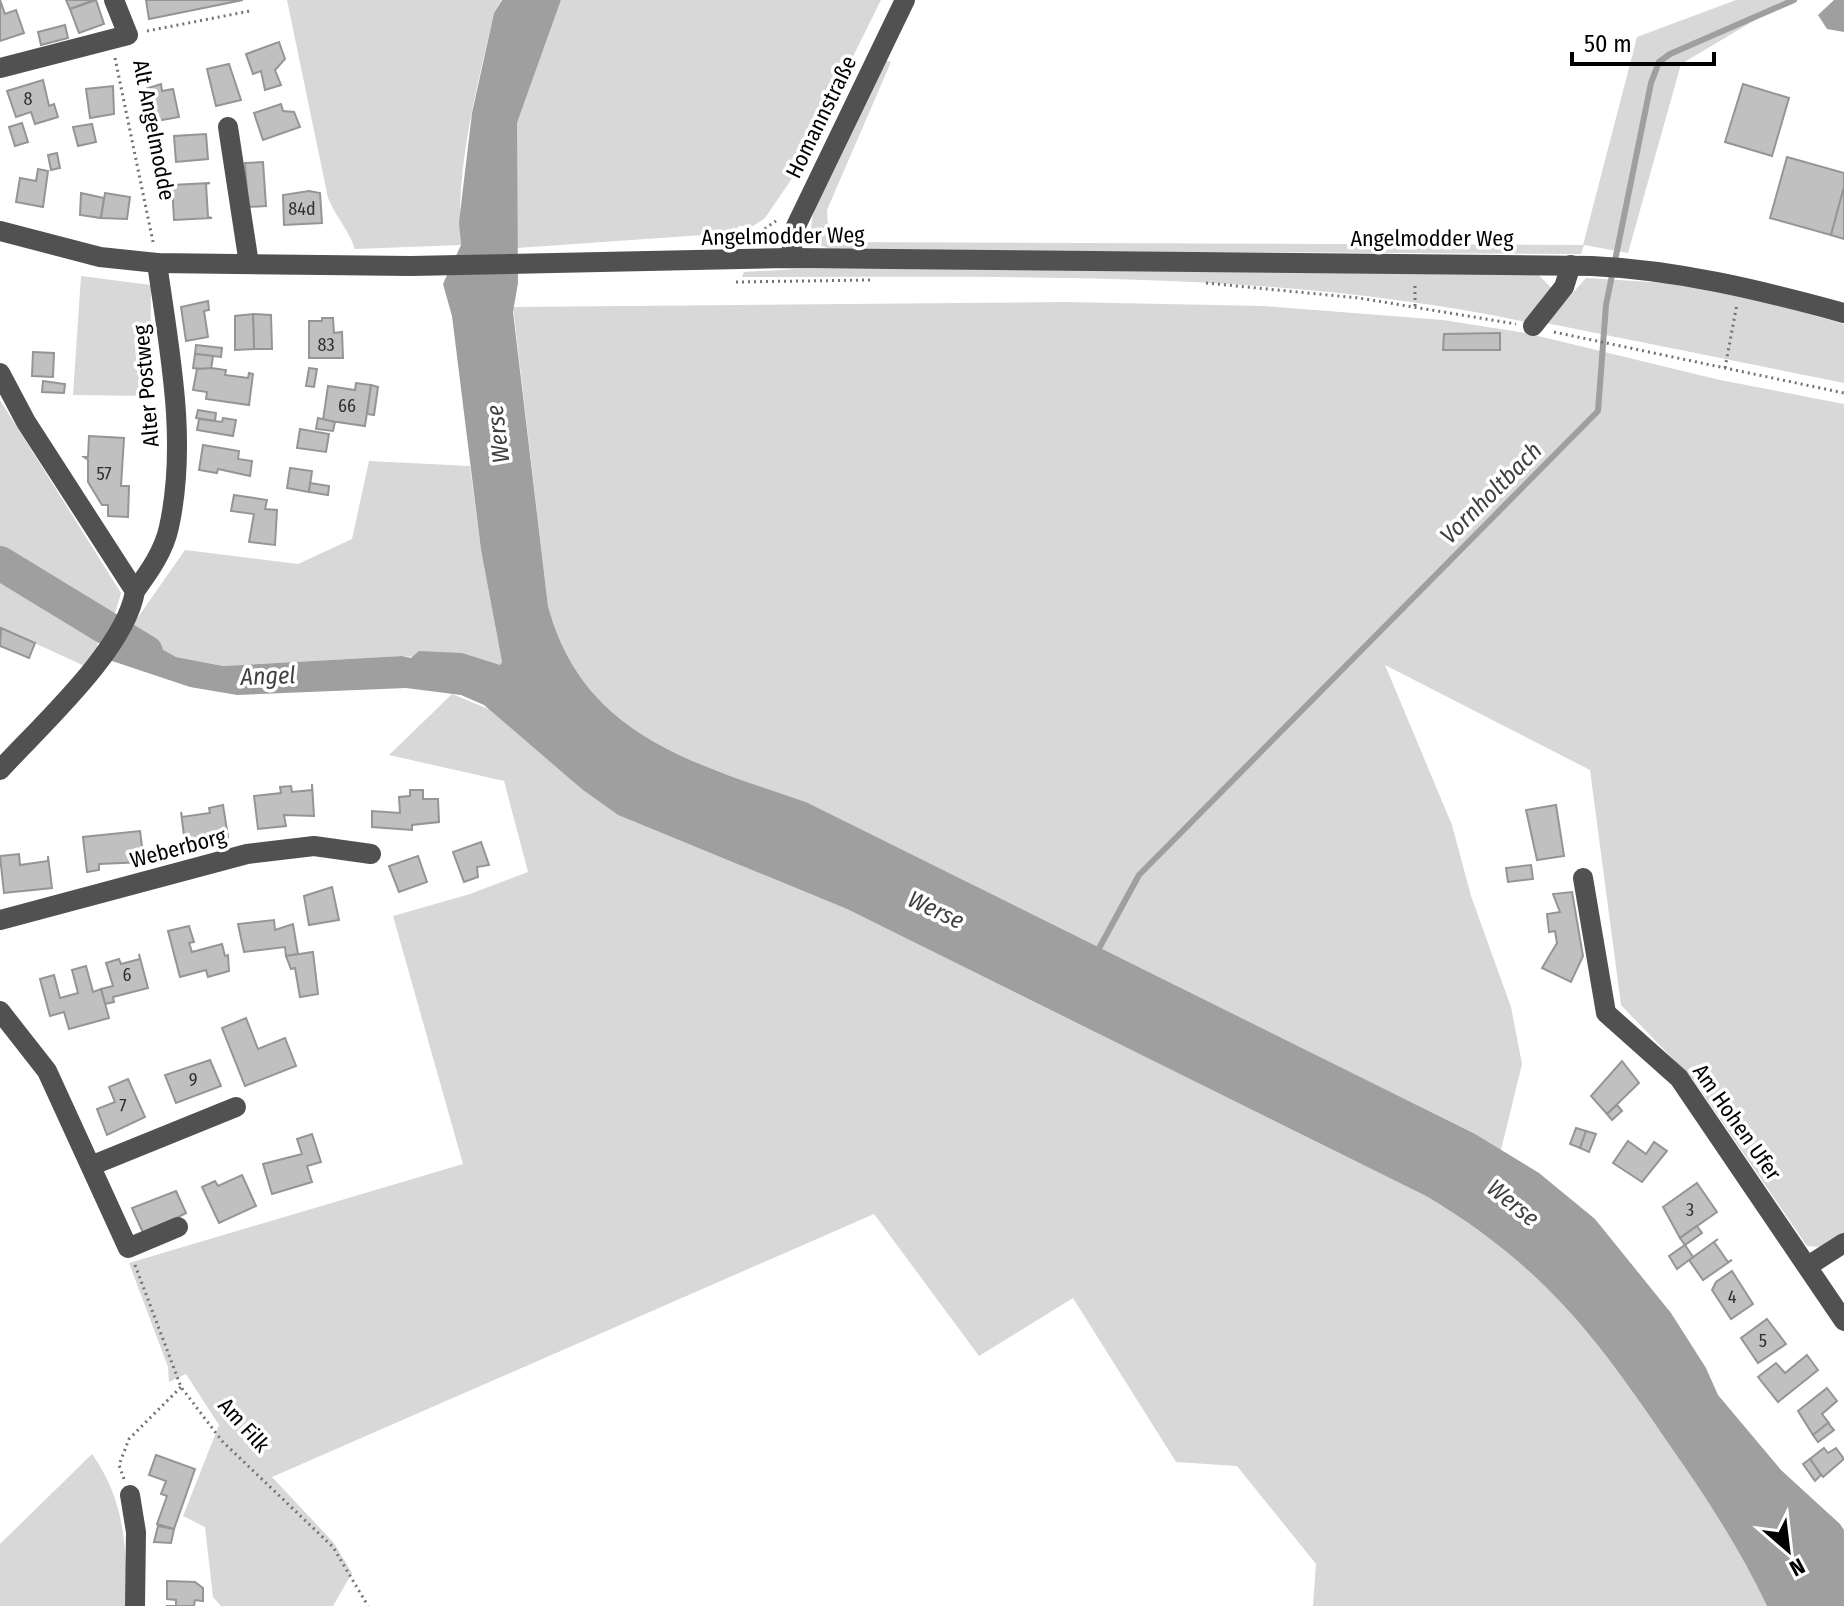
<svg xmlns="http://www.w3.org/2000/svg" width="1844" height="1606" font-family="'Fira Sans Condensed',sans-serif">
	<rect width="100%" height="100%" fill="#fff"/>
	<g fill="#d8d8d8">
		<path d="M287,0H501L494,13C477,88 455,168 461,245L355,249C348,229 336,217 328,198Z"/>
		<polygon points="561,0 881,0 793,177 765,218 753,226 739,226 732,233 517,248 517,123"/>
		<polygon points="1736,0 1789,0 1681,64 1628,253 1584,245 1581,254 833,250 817,244 811,227 814,208 884,60 891,62 827,210 828,227 835,242 1583,245 1637,37"/>
		<path d="M1343,267L1535,271L1554,291L1526,322C1267,268 1004,278 742,277L744,272L797,269Z"/>
		<polygon points="81,276 151,285 150,396 73,395"/>
		<polygon points="1586,278 1667,283 1737,294 1844,324 1844,383 1546,323"/>
		<path d="M1065,302L1264,306L1443,320L1526,333L1720,380L1844,404V1233L1821,1247L1807,1246L1694,1081L1621,1005L1590,770L1385,665L1452,825L1471,896L1511,1007L1522,1064L1501,1150L806,802C693,763 583,736 548,606L513,307Z"/>
		<polygon points="0,400 121,593 114,617 16,554 0,550"/>
		<polygon points="369,461 470,466 481,550 502,662 500,665 402,656 223,666 176,657 129,630 185,550 298,564 352,539"/>
		<polygon points="0,563 9,565 97,640 99,660 93,670 0,627"/>
		<path d="M452,694L498,713L583,790L618,815L847,909L1426,1196C1540,1264 1593,1332 1666,1440C1704,1494 1739,1547 1767,1606H1313L1316,1564L1237,1466L1176,1462L1073,1298L979,1356L874,1214L272,1477L334,1543L352,1573L333,1606H221L213,1597L205,1527L183,1516L219,1425L186,1374L169,1382L168,1367L129,1263L463,1164L393,916L470,894L528,872L504,781L389,755Z"/>
		<path d="M92,1454C127,1504 125,1547 128,1606H0V1544Z"/>
	</g>
	<g fill="#9f9f9f">
		<path d="M502,0H561L517,123L518,283L513,312L548,606C583,736 693,763 806,802L1475,1134L1539,1173L1595,1219L1671,1313L1706,1368L1718,1395L1781,1470L1840,1524L1844,1530V1606H1767C1739,1547 1704,1494 1666,1440C1593,1332 1540,1264 1426,1196L847,909L618,815L583,790L484,705L461,695L406,688L237,695L190,687L109,660L129,630L176,657L223,666L402,656L411,658L419,651L462,653L500,665L502,662L481,550L452,316L443,284L461,245L459,222L472,113L494,13Z"/>
		<polygon points="1834,0 1844,0 1844,32 1827,29 1818,15"/>
	</g>
	<g fill="none" stroke-linecap="round" stroke-linejoin="round">
		<polyline stroke="#9f9f9f" stroke-width="6" points="1097,952 1139,875 1598,411 1606,305 1651,83 1659,62 1670,54 1794,0"/>
		<polyline stroke="#9f9f9f" stroke-width="34" points="0,563 146,652"/>
	</g>
	<g fill="#c0c0c0" stroke="#959595" stroke-width="2">
		<polygon points="0,0 5,14 16,10 24,33 0,41"/>
		<polygon points="66,0 94,0 70,9"/>
		<polygon points="96,0 104,24 79,33 70,9"/>
		<polygon points="146,0 243,0 149,19"/>
		<polygon points="65,25 68,38 41,45 38,32"/>
		<polygon points="279,42 285,59 275,70 281,85 265,90 261,71 253,74 246,54"/>
		<polygon points="229,64 241,100 216,106 207,69"/>
		<polygon points="43,80 49,106 54,104 58,117 35,124 31,112 16,117 7,91"/>
		<polygon points="161,84 162,91 173,89 179,117 145,123 139,91"/>
		<polygon points="1743,84 1789,98 1772,156 1725,142"/>
		<polygon points="113,86 114,114 90,118 86,89"/>
		<polygon points="281,104 283,111 294,112 300,127 263,140 254,113"/>
		<polygon points="22,123 28,142 15,146 9,127"/>
		<polygon points="92,124 96,142 78,146 73,127"/>
		<polygon points="206,134 208,159 176,162 174,136"/>
		<polygon points="57,153 60,168 51,170 48,155"/>
		<polygon points="1787,157 1844,173 1844,191 1831,235 1770,218"/>
		<polygon points="263,162 266,206 248,207 245,163"/>
		<polygon points="38,169 48,171 43,207 16,202 20,178 36,181"/>
		<polygon points="210,183 206,184 208,217 212,218 174,220 172,185"/>
		<polygon points="1843,190 1844,191 1844,239 1831,235"/>
		<polygon points="309,191 320,193 322,223 284,225 283,195"/>
		<polygon points="81,193 104,198 101,218 80,215"/>
		<polygon points="105,193 130,197 127,219 101,218"/>
		<polygon points="208,301 209,310 204,311 208,337 186,341 181,307"/>
		<polygon points="253,314 271,315 272,349 254,349"/>
		<polygon points="253,314 254,349 235,350 235,316"/>
		<polygon points="322,318 333,318 334,333 342,332 343,358 309,358 309,321 322,321"/>
		<polygon points="1500,333 1500,350 1443,350 1444,334"/>
		<polygon points="196,345 222,348 221,357 195,354"/>
		<polygon points="33,352 54,353 53,377 32,376"/>
		<polygon points="195,354 213,356 211,370 193,368"/>
		<polygon points="211,368 226,370 225,375 248,378 249,373 253,374 249,405 206,399 207,392 193,390 197,369"/>
		<polygon points="309,368 317,369 314,387 306,386"/>
		<polygon points="43,381 65,384 64,393 42,392"/>
		<polygon points="356,383 371,385 365,426 323,420 328,386 355,390"/>
		<polygon points="371,385 378,387 374,415 367,414"/>
		<polygon points="198,410 216,413 215,421 196,418"/>
		<polygon points="223,418 236,420 233,436 197,430 199,419 222,422"/>
		<polygon points="318,418 335,422 333,431 316,429"/>
		<polygon points="300,429 329,434 326,452 297,448"/>
		<polygon points="89,436 124,438 121,486 129,486 128,517 108,516 108,505 102,505 88,482 88,460 84,457 88,457"/>
		<polygon points="203,445 239,451 238,459 252,461 250,476 218,469 217,473 199,470"/>
		<polygon points="290,468 312,471 309,492 287,488"/>
		<polygon points="310,483 329,486 328,495 309,492"/>
		<polygon points="234,495 267,500 265,509 277,510 275,545 249,542 254,514 231,511"/>
		<polygon points="1,628 35,643 29,658 0,646"/>
		<polygon points="312,784 314,816 284,815 286,826 258,829 254,796 281,793 280,787 291,786 292,792 312,790"/>
		<polygon points="410,790 423,790 423,799 438,799 439,822 412,825 412,830 372,827 372,811 400,813 399,797 410,796"/>
		<polygon points="223,805 228,837 185,843 181,812 182,817 210,813 209,808"/>
		<polygon points="1556,805 1564,856 1537,860 1526,810"/>
		<polygon points="140,831 144,862 99,864 99,870 87,872 83,837"/>
		<polygon points="481,842 489,865 477,867 478,877 464,882 453,852"/>
		<polygon points="19,854 20,865 48,861 48,856 52,888 4,893 0,856"/>
		<polygon points="418,856 427,882 399,892 389,866"/>
		<polygon points="1531,865 1533,879 1508,882 1506,868"/>
		<polygon points="332,887 339,920 309,925 304,896"/>
		<polygon points="1572,892 1583,956 1571,982 1542,968 1557,943 1555,931 1549,932 1547,914 1560,912 1553,894"/>
		<polygon points="274,920 275,930 293,924 298,954 286,956 285,947 244,952 238,924"/>
		<polygon points="189,926 194,942 189,943 192,952 222,944 225,956 228,955 229,971 208,977 206,970 180,977 168,931"/>
		<polygon points="313,952 318,994 300,997 295,968 291,969 286,956"/>
		<polygon points="139,954 148,988 113,997 114,1002 105,1004 101,989 113,986 106,963 119,959 121,964 140,959"/>
		<polygon points="86,966 93,992 101,989 109,1018 69,1029 64,1012 50,1016 40,979 54,975 60,998 78,993 72,970"/>
		<polygon points="246,1018 258,1049 285,1038 296,1066 245,1086 222,1028"/>
		<polygon points="210,1060 221,1086 176,1103 165,1075"/>
		<polygon points="1622,1061 1639,1083 1607,1114 1591,1096"/>
		<polygon points="128,1079 145,1117 107,1135 97,1109 115,1102 109,1087"/>
		<polygon points="1617,1105 1622,1111 1612,1120 1607,1114"/>
		<polygon points="1576,1128 1586,1131 1580,1148 1570,1144"/>
		<polygon points="1586,1131 1596,1134 1589,1152 1580,1148"/>
		<polygon points="312,1134 321,1162 307,1166 312,1182 272,1194 263,1164 302,1154 297,1139"/>
		<polygon points="1628,1141 1646,1154 1654,1142 1667,1151 1642,1182 1613,1163"/>
		<polygon points="242,1175 256,1206 219,1223 202,1187 215,1181 218,1186"/>
		<polygon points="1697,1183 1717,1212 1680,1238 1663,1207"/>
		<polygon points="176,1191 186,1213 144,1235 132,1208"/>
		<polygon points="1697,1226 1702,1233 1685,1245 1680,1238"/>
		<polygon points="1718,1239 1714,1242 1728,1262 1732,1260 1703,1280 1689,1260"/>
		<polygon points="1685,1245 1693,1257 1677,1269 1669,1256"/>
		<polygon points="1732,1271 1753,1304 1731,1319 1712,1290 1716,1282"/>
		<polygon points="1767,1319 1786,1344 1758,1363 1741,1338"/>
		<polygon points="1807,1355 1818,1370 1778,1402 1758,1377 1776,1363 1785,1373"/>
		<polygon points="1827,1388 1837,1401 1822,1414 1829,1423 1813,1435 1798,1411"/>
		<polygon points="1828,1423 1834,1430 1818,1442 1813,1435"/>
		<polygon points="1824,1448 1828,1453 1836,1448 1844,1459 1823,1477 1810,1459"/>
		<polygon points="156,1455 195,1469 174,1529 157,1524 167,1496 161,1494 166,1481 149,1475"/>
		<polygon points="1810,1459 1821,1475 1815,1481 1803,1464"/>
		<polygon points="158,1526 174,1529 171,1543 154,1542"/>
		<polygon points="167,1581 195,1582 203,1588 203,1601 195,1600 194,1606 166,1606 176,1606 176,1600 167,1599"/>
	</g>
	<g fill="none" stroke-linecap="round" stroke-linejoin="round">
		<g stroke="#737373" stroke-width="3" stroke-dasharray="2 4" stroke-linecap="butt">
			<polyline points="147,31 250,11"/>
			<polyline points="115,58 153,242"/>
			<polyline points="737,238 754,236 776,221"/>
			<polyline points="736,282 870,280"/>
			<polyline points="1206,283 1359,298 1516,324"/>
			<polyline points="1415,306 1415,282"/>
			<polyline points="1554,332 1844,393"/>
			<polyline points="1725,368 1737,304"/>
			<polyline points="135,1265 181,1387 222,1441 333,1547 368,1606"/>
			<polyline points="124,1479 119,1465 129,1439 181,1387"/>
		</g>
		<g stroke="#515151" stroke-width="20">
			<polyline points="0,68 128,35 114,0"/>
			<polyline points="228,127 249,264"/>
			<path d="M0,231L100,257L157,263L411,266L790,258L1592,266C1678,270 1760,290 1844,313"/>
			<polyline points="790,258 796,226 905,0"/>
			<polyline points="1533,326 1564,287 1571,265"/>
			<path d="M0,373L26,422L135,591C126,649 40,726 0,770"/>
			<path d="M135,591C149,572 164,551 169,527C188,440 169,349 157,263"/>
			<polyline points="1583,878 1606,1013 1679,1078 1844,1321"/>
			<polyline points="0,920 247,854 314,846 371,854"/>
			<polyline points="0,1011 47,1071 128,1248 178,1227"/>
			<polyline points="93,1165 236,1107"/>
			<polyline points="1808,1266 1844,1243"/>
			<polyline points="130,1495 136,1532 135,1606"/>
		</g>
	</g>
	<g text-anchor="middle" dominant-baseline="central" stroke-width="7" stroke-linejoin="round" paint-order="stroke">
		<g font-size="18" fill="#303030">
			<text x="28" y="99">8</text>
			<text x="302" y="209">84d</text>
			<text x="326" y="345">83</text>
			<text x="347" y="406">66</text>
			<text x="104" y="474">57</text>
			<text x="127" y="975">6</text>
			<text x="193" y="1080">9</text>
			<text x="123" y="1106">7</text>
			<text x="1690" y="1210">3</text>
			<text x="1732" y="1297">4</text>
			<text x="1763" y="1341">5</text>
		</g>
		<g font-size="22" fill="#000" stroke="#fff">
			<text transform="translate(821 117) rotate(-64)">Homannstraße</text>
			<text transform="translate(154 130) rotate(79)">Alt Angelmodde</text>
			<text transform="translate(783 236) rotate(-1)">Angelmodder Weg</text>
			<text x="1432" y="238">Angelmodder Weg</text>
			<text transform="translate(146 386) rotate(-95)">Alter Postweg</text>
			<text transform="translate(178 848) rotate(-15)">Weberborg</text>
			<text transform="translate(1737 1122) rotate(55)">Am Hohen Ufer</text>
			<text transform="translate(244 1425) rotate(48)">Am Filk</text>
		</g>
		<g font-size="24" font-style="italic" fill="#404040" stroke="#fff">
			<text transform="translate(498 434) rotate(-97)">Werse</text>
			<text transform="translate(1491 493) rotate(-45)">Vornholtbach</text>
			<text transform="translate(268 676) rotate(-2)">Angel</text>
			<text transform="translate(936 910) rotate(25)">Werse</text>
			<text transform="translate(1513 1203) rotate(39)">Werse</text>
		</g>
	</g>
	<g transform="translate(1788 1550) rotate(152)" stroke="#ffffff" stroke-width="6" paint-order="stroke">
	<path d="M0-6L14 30L0 20L-14 30Z" fill="#000000"/>
	<text y="-12" font-size="22" font-weight="bold" text-anchor="middle" fill="#000000">N</text>
	</g>
	<path d="M1572 52v12h142v-12" fill="none" stroke="#000000" stroke-width="4"/>
	<text x="1584" y="52" font-size="24" fill="#000000" stroke="#ffffff" stroke-width="6" paint-order="stroke">50 m</text>
</svg>
